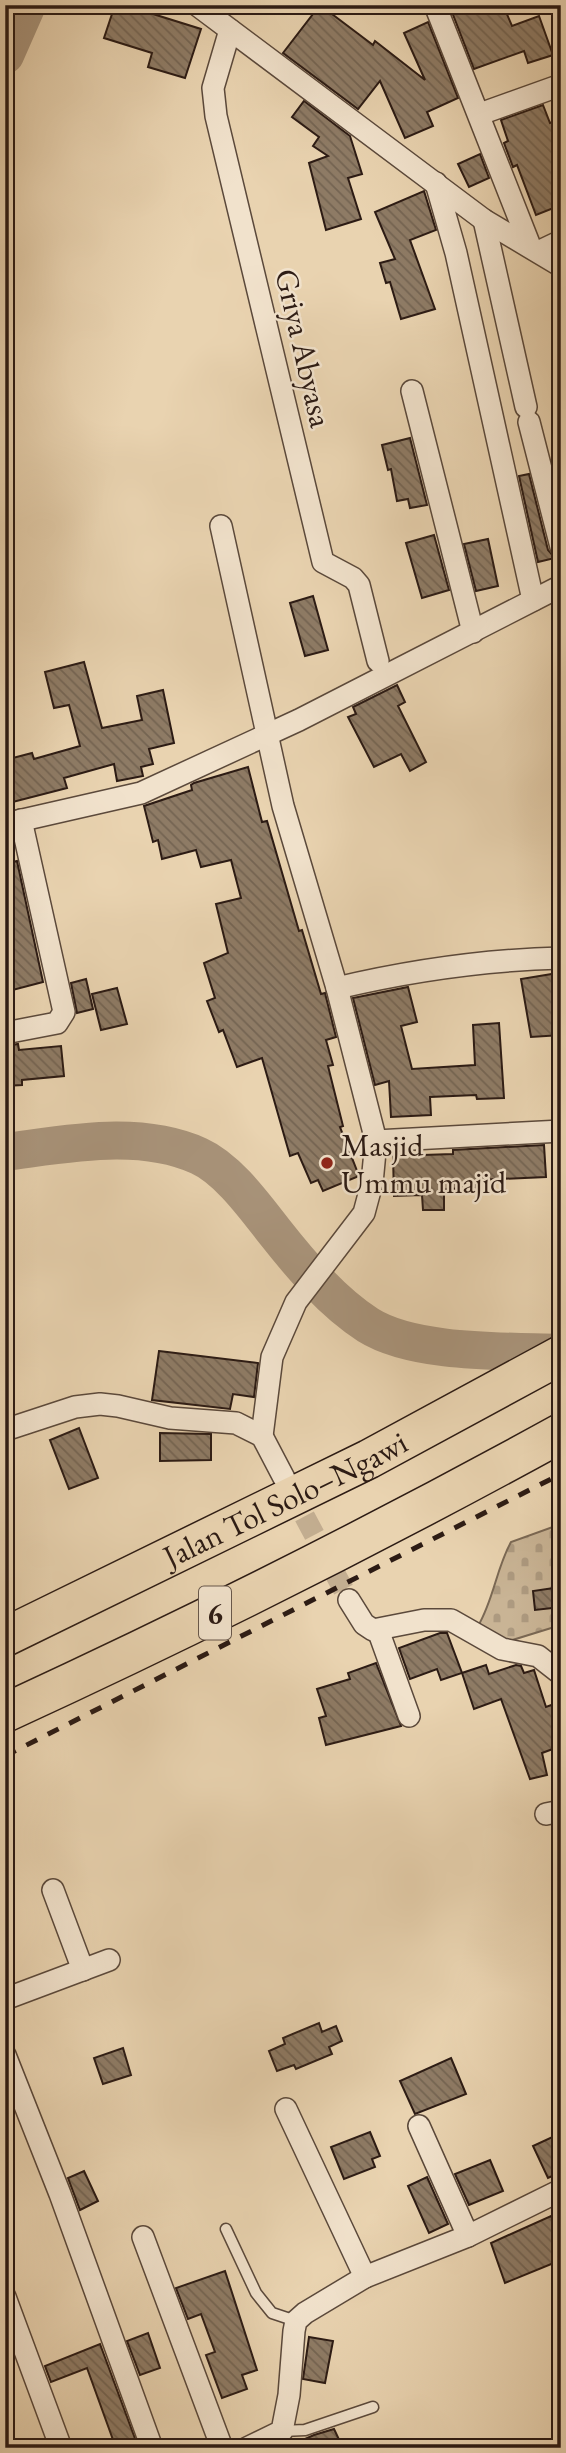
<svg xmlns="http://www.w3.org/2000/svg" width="566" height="2453" font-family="'EB Garamond',serif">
	<defs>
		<pattern id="cemetery-stones" width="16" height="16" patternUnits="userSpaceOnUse" patternTransform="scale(1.75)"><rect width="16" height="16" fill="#c9b495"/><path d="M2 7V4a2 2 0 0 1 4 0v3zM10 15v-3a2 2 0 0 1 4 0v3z" fill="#ad9a80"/></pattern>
		<pattern id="building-back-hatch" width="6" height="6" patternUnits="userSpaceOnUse" patternTransform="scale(1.75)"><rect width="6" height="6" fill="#8e7b65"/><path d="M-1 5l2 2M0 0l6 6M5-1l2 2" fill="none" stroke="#746452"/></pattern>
	</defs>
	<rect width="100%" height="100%" fill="#e9d3b0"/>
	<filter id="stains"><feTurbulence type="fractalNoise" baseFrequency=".00286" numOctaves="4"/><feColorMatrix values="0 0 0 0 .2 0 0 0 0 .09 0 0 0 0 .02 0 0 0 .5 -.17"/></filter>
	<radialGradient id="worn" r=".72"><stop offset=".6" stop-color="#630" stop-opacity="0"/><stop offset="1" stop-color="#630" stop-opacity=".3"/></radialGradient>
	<path fill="url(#cemetery-stones)" stroke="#7a6854" stroke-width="2" d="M561,1524V1625L506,1642L478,1626C494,1599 496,1569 511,1542Z"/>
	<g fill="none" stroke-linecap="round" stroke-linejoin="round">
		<g stroke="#a9947b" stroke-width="38">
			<polyline points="5,55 27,5"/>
			<path d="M5,1152C68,1144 139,1129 199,1156C228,1169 255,1207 274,1231C300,1264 332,1302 368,1325C414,1354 506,1351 561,1353"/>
		</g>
	</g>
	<g fill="url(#building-back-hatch)" stroke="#2c1b14" stroke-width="2">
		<polygon points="115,5 138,5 137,9 201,29 185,78 148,67 152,53 104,38"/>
		<polygon points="320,5 373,45 375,41 425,80 404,33 428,22 458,98 427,112 433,126 405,138 380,81 358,109 283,53"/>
		<polygon points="467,5 503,5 512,26 539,16 553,55 528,63 524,51 474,69 452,12"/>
		<polygon points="304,101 350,136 362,174 348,178 361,219 326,230 309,163 328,156 313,146 319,137 292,117"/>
		<polygon points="543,105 550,123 561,119 561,205 536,215 517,165 513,167 504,143 508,141 501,120"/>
		<polygon points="480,154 489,178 469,187 458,164"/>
		<polygon points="424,191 436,230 410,240 435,309 401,319 390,282 386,283 380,263 395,259 375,212"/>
		<polygon points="410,438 427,505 410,508 408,499 397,501 391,469 388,470 382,445"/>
		<polygon points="529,474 548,550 555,558 538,562 519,476"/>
		<polygon points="434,535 449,590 422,598 406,543"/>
		<polygon points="488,539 498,586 476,591 464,544"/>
		<polygon points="313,596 328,650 305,656 290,603"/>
		<polygon points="84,662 102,728 142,720 137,696 163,690 174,743 149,749 153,764 141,767 143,776 117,781 114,764 64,778 67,788 5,804 5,760 32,753 34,759 80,746 69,705 54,708 45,672"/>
		<polygon points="397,685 405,702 398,706 426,762 410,771 401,754 374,767 348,717 356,714 353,707"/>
		<polygon points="248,767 262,822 267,821 299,931 302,930 321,994 325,993 336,1037 326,1040 333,1065 328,1066 343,1126 340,1127 359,1176 323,1191 318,1180 311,1183 298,1153 290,1156 262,1058 237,1067 223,1030 219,1032 207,1001 215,998 204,963 228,953 216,904 241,898 231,860 201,867 196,850 162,859 158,840 153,842 144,806 192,790 191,785 194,783"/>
		<polygon points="17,861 43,982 5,992 5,864"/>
		<polygon points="558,973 561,1035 531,1037 521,979"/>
		<polygon points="86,979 93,1009 77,1013 71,983"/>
		<polygon points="408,987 417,1022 401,1026 412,1069 475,1065 473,1025 499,1023 504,1098 477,1099 476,1095 430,1097 431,1115 391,1117 389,1081 375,1085 353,998"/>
		<polygon points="117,988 127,1024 101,1030 92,994"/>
		<polygon points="18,1044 19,1050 61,1046 64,1076 22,1080 22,1085 5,1086 5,1046"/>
		<polygon points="544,1145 546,1177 476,1180 476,1188 444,1189 444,1210 423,1210 422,1195 394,1196 393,1156 453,1154 453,1150"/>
		<polygon points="159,1351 258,1363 254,1397 233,1394 230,1409 152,1400"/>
		<polygon points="79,1428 98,1478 69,1489 50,1440"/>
		<polygon points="160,1433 211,1434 211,1460 160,1461"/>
		<polygon points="561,1587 561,1607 535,1610 533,1591"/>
		<polygon points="440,1633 447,1633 462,1673 441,1680 437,1669 410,1679 399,1648"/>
		<polygon points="376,1663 401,1726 326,1745 319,1718 326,1716 317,1689 350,1679 348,1673"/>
		<polygon points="486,1665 489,1674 516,1665 521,1666 524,1673 534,1670 546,1707 554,1704 561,1721 561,1746 542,1753 547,1775 530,1779 501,1699 474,1709 462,1673"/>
		<polygon points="319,2023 322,2032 336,2026 342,2041 329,2047 332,2054 296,2069 294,2065 277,2071 269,2051 285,2044 283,2038"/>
		<polygon points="123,2048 131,2075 103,2084 94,2058"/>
		<polygon points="451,2058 466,2094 415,2114 400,2081"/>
		<polygon points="370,2132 380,2156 372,2159 375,2167 344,2179 331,2147"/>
		<polygon points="561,2133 561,2172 548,2178 533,2146"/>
		<polygon points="490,2160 503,2191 469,2205 455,2174"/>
		<polygon points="84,2171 98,2201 80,2210 68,2178"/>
		<polygon points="427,2177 448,2224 429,2233 408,2186"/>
		<polygon points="551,2216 561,2236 561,2260 505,2283 491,2243"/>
		<polygon points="225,2271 257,2370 242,2375 247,2389 222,2398 206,2355 215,2352 201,2314 188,2319 176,2288"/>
		<polygon points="148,2333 160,2368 140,2375 127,2341"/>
		<polygon points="309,2337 333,2341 325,2383 303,2379"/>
		<polygon points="100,2344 137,2444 128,2448 116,2448 87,2368 51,2382 45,2366"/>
		<polygon points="334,2429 343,2448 285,2448 314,2435"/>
	</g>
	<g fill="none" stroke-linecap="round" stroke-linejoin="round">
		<polyline stroke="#c3ae91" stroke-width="21" stroke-dasharray="21 10" stroke-linecap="butt" points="290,1489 349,1600"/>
		<defs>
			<g id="lane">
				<polyline points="226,2229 256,2293 272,2313 296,2321"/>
				<polyline points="282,2431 305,2430 373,2407"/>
			</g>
			<g id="street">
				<polyline points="197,5 484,220 561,266"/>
				<polyline points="435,5 530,246"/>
				<polyline points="230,30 213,88 216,116 323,562 353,578 359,585 378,661"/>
				<polyline points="480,114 561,85"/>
				<polyline points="436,183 456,253 533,600"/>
				<polyline points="484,220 526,407"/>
				<polyline points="540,251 561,241"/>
				<polyline points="412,391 473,632"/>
				<polyline points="529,422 561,547"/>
				<polyline points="221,526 283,806 337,988 376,1141 372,1183 364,1213 296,1302 272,1357 262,1436"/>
				<polyline points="5,824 141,793 299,720 561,586"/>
				<path d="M337,988C413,970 482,960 561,958"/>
				<polyline points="5,1033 57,1023 64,1012 21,820"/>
				<polyline points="376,1141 561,1131"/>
				<polyline points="5,1430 75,1407 100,1404 118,1406 170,1418 236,1423 262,1436 284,1478"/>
				<polyline points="349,1600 364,1624 373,1630 424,1620 451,1620 502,1649 538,1656 561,1674"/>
				<polyline points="378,1630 409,1716"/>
				<polyline points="546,1814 561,1811"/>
				<polyline points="53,1890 83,1970"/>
				<polyline points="5,1999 109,1960"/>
				<polyline points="5,2055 60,2194 152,2448"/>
				<polyline points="286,2109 365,2277"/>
				<polyline points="419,2126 468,2236"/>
				<polyline points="143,2237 222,2448"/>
				<polyline points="5,2297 61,2448"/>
				<polyline points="247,2448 282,2431 289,2395 294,2331 296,2321 305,2313 365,2277 468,2236 561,2190"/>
			</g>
			<g id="highway">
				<path id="s1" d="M5,1637L369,1459L561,1355"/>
				<path d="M5,1713C194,1626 379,1533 561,1433"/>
			</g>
		</defs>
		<use href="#lane" stroke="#5b493b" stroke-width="13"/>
		<use href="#street" stroke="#5b493b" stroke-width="24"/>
		<use href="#highway" stroke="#2c1b14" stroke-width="41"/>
		<use href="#lane" stroke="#f1e2cc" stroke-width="10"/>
		<use href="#street" stroke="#f1e2cc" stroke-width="21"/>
		<use href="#highway" stroke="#e9d3b0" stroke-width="38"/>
		<polyline stroke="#2c1b14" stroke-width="5" stroke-dasharray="12 12" stroke-linecap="butt" points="5,1756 561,1474"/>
	</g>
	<circle fill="#8f2418" stroke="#f1e2cc" stroke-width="2.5" cx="327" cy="1163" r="7"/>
	<g text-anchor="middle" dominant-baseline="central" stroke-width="5" stroke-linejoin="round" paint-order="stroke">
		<rect fill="#f1e2cc" stroke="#67574b" stroke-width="2" x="199" y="1586.5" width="32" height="53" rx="5"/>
		<g font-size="30" font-weight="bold" fill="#2c1b14">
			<text x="215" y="1613">6</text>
		</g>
		<g font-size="32" fill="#2c1b14" stroke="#f1e2cc">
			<text transform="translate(304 348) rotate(77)">Griya Abyasa</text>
			<text stroke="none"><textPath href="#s1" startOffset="312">Jalan Tol Solo–Ngawi</textPath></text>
		</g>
		<g font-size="32" fill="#2c1b14" stroke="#f1e2cc" text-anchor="start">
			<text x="341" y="1145">Masjid<tspan x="341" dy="37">Ummu majid</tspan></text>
		</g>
	</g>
	<rect width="566" height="2453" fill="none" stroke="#e9d3b0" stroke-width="28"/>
	<rect x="7" y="7" width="552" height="2439" fill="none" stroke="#2c1b14" stroke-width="3.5"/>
	<rect x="14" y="14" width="538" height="2425" fill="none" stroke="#2c1b14" stroke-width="2"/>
	<rect width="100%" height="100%" filter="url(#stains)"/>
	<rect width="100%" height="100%" fill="url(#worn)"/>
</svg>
